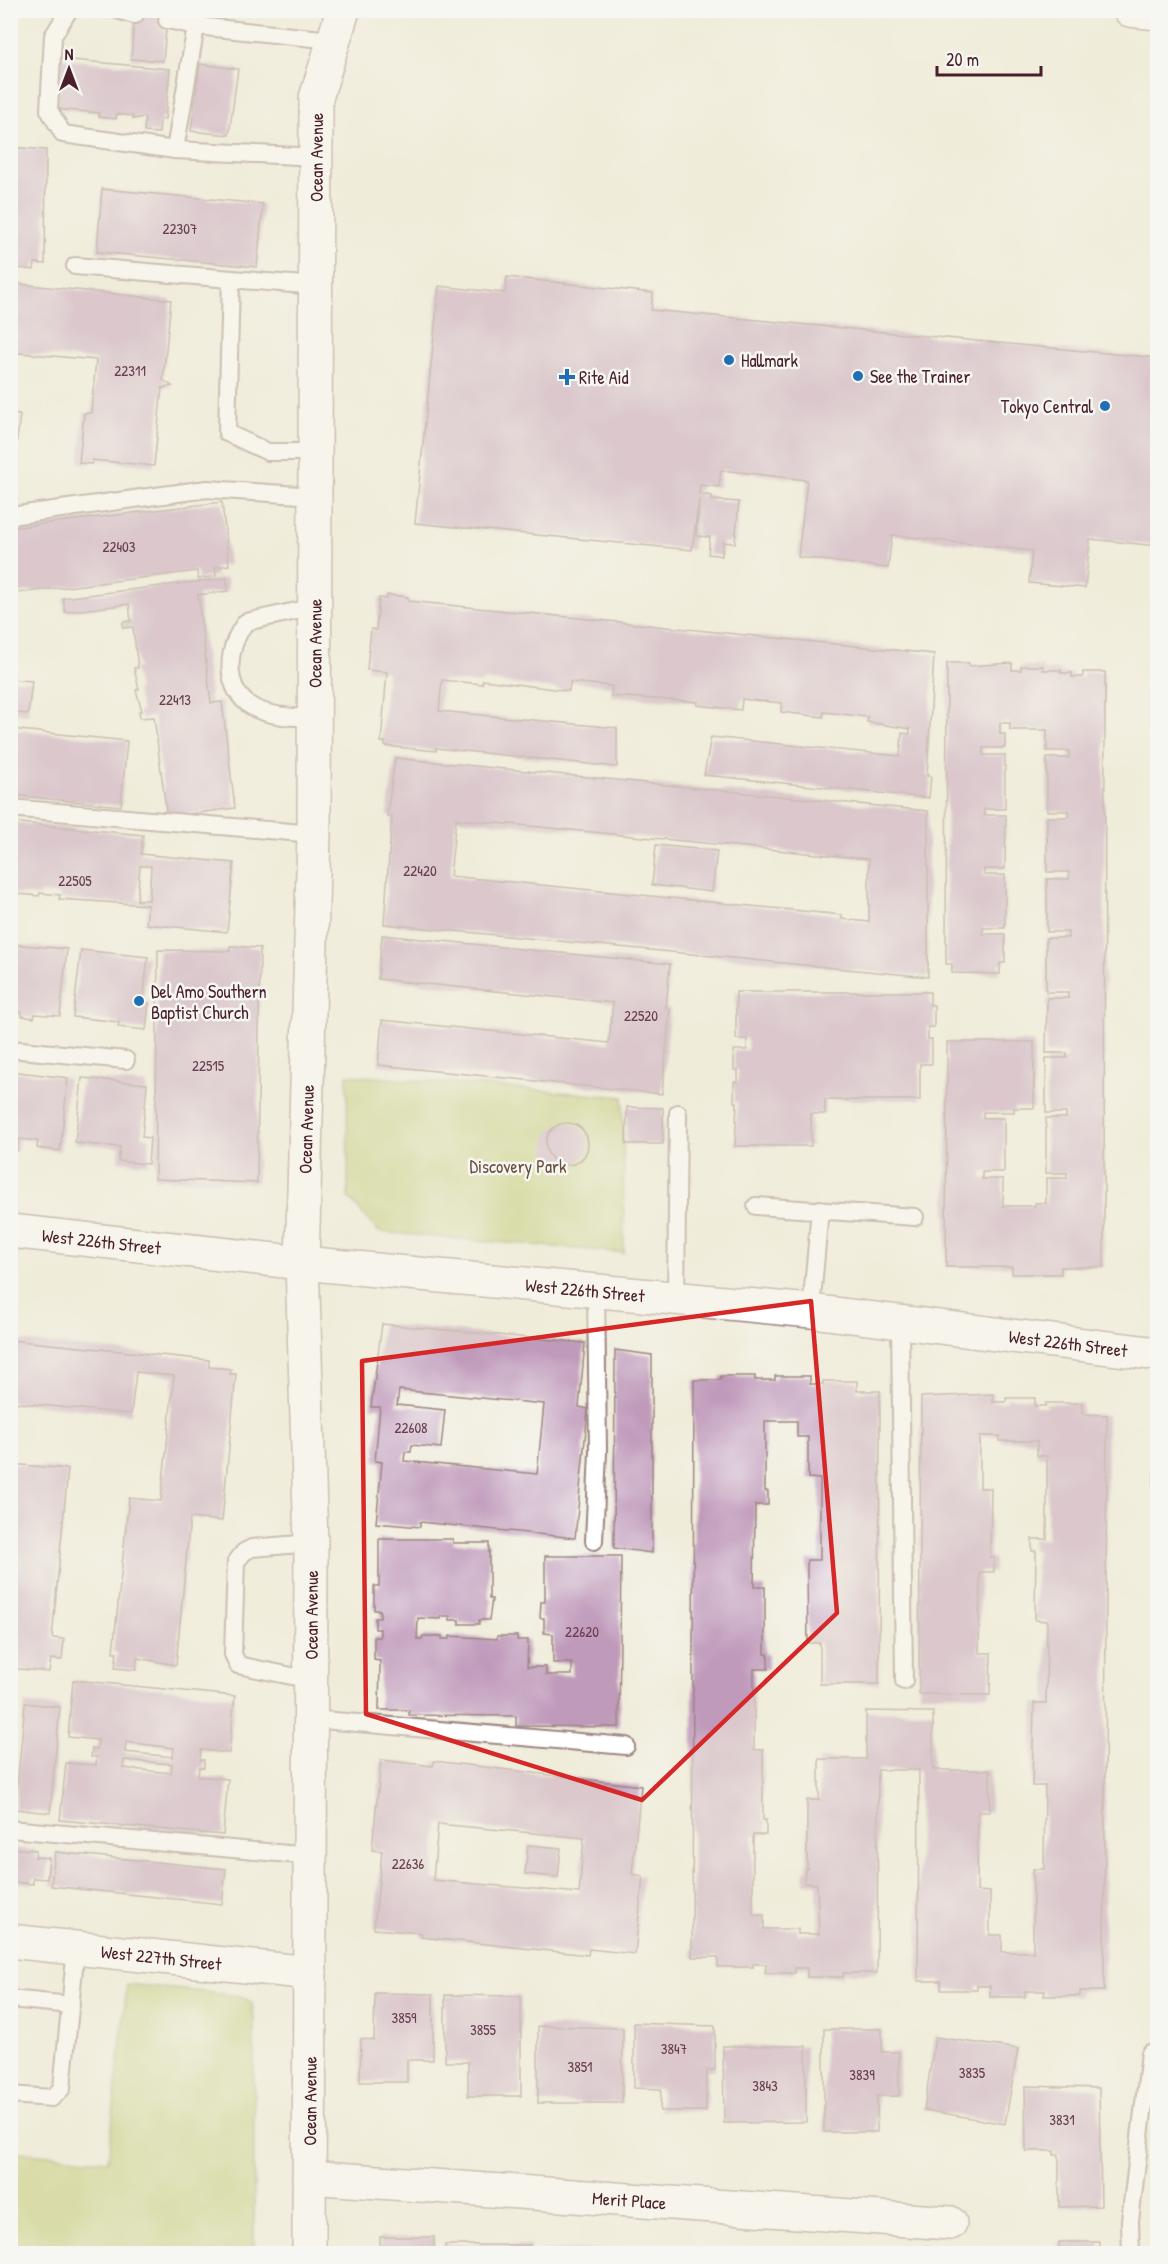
<svg xmlns="http://www.w3.org/2000/svg" width="1168" height="2264" font-family="'Patrick Hand',sans-serif">
	<rect width="100%" height="100%" fill="#f6f6f2"/>
	<filter id="ink" filterUnits="userSpaceOnUse"><feTurbulence type="fractalNoise" baseFrequency=".0167" numOctaves="2"/><feDisplacementMap in="SourceGraphic" scale="12" xChannelSelector="R" yChannelSelector="G"/><feConvolveMatrix kernelMatrix="1 2 1 2 8 2 1 2 1" color-interpolation-filters="sRGB"/></filter>
	<filter id="wash" filterUnits="userSpaceOnUse"><feTurbulence type="fractalNoise" baseFrequency=".008" numOctaves="4" result="noise"/><feDisplacementMap in="SourceGraphic" scale="24" xChannelSelector="R" yChannelSelector="G"/><feGaussianBlur stdDeviation="1.35" result="paint"/><feColorMatrix in="noise" values="0 0 0 0 0 0 0 0 0 0 0 0 0 0 0 0 0 1.4 0 .05"/><feComposite in="paint" operator="in"/></filter>
	<g filter="url(#wash)">
		<rect width="100%" height="100%" fill="#f0ecda"/>
		<g fill="#bcc86a" stroke="#83744a" stroke-width="1.5">
			<polygon points="347,1075 623,1097 624,1253 379,1232 348,1197"/>
			<polygon points="127,1984 241,1996 252,2003 254,2019 254,2253 11,2253 11,2151 108,2161"/>
		</g>
		<g id="blocks">
			<g fill="#c09abb" fill-rule="evenodd">
				<polygon points="135,10 168,10 163,61 131,59"/>
				<polygon points="61,59 170,69 165,119 160,119 159,133 144,132 145,117 133,119 133,116 117,114 116,119 99,117 99,113 56,109"/>
				<polygon points="200,64 238,69 229,135 191,131"/>
				<polygon points="10,147 46,150 45,264 35,263 34,270 10,267"/>
				<polygon points="102,189 263,204 257,267 97,252"/>
				<polygon points="507,277 653,293 651,310 1158,358 1158,546 1090,539 1085,588 1029,583 1032,551 892,535 888,568 798,557 807,480 721,470 719,487 700,485 699,494 712,496 712,500 739,502 735,543 723,542 722,556 708,554 710,537 696,536 699,499 692,550 415,523 439,286 505,293"/>
				<polygon points="10,283 171,300 163,380 172,386 162,388 154,466 92,460 92,464 79,463 84,413 91,413 96,360 10,352"/>
				<polygon points="10,414 20,415 15,455 10,454"/>
				<polygon points="222,502 229,565 215,567 216,576 198,579 197,571 10,594 10,528"/>
				<polygon points="227,578 228,591 198,595 211,703 222,702 235,808 167,817 154,717 140,718 139,711 142,711 136,690 139,689 134,668 138,668 133,627 123,628 123,622 131,621 129,604 65,612 63,598"/>
				<polygon points="387,595 408,597 408,601 934,654 927,776 931,776 929,798 704,775 711,737 900,756 902,733 910,734 910,729 867,722 868,717 824,712 823,717 781,712 782,703 742,699 741,710 697,705 698,702 611,696 612,686 570,682 569,691 483,680 482,684 442,680 439,711 617,728 617,767 436,748 436,751 385,746 385,742 381,742 387,672 367,670 371,629 376,630 379,598 387,599"/>
				<polygon points="947,663 969,663 969,666 1012,663 1012,670 1021,670 1021,666 1043,666 1043,670 1061,670 1061,673 1072,673 1072,677 1083,677 1083,672 1105,672 1104,1267 1061,1267 1061,1274 1012,1274 1012,1267 946,1267 947,1042 1034,1042 1034,1108 1014,1108 1014,1112 983,1112 983,1118 1004,1118 1004,1172 982,1172 982,1179 1003,1179 1003,1206 1035,1206 1035,1203 1046,1203 1046,1178 1067,1178 1067,1173 1046,1173 1046,1118 1066,1118 1066,1113 1046,1113 1046,1058 1067,1058 1067,1053 1046,1053 1047,998 1068,998 1068,992 1046,992 1046,938 1068,938 1068,932 1047,932 1047,879 1069,879 1069,872 1047,872 1047,817 1068,817 1068,811 1047,811 1047,758 1069,758 1069,751 1047,751 1047,730 1010,730 1010,723 1000,723 1000,734 1005,734 1005,748 983,748 983,755 1005,755 1005,809 984,809 984,815 1006,815 1005,869 984,869 984,875 1005,875 1005,928 983,928 983,934 1005,934 1005,963 1000,963 1000,974 952,973 952,964 946,964"/>
				<polygon points="10,679 32,681 28,714 10,712"/>
				<polygon points="10,729 127,741 121,806 10,795"/>
				<path d="M395,758L928,811V977L384,924L392,816H387ZM456,819L869,859V922L842,919V915L450,876Z"/>
				<path d="M10,822L143,835L141,854L234,863L227,932L146,924L148,905L59,899L60,895L40,893L39,896L10,893ZM140,866H151L149,900H137Z"/>
				<polygon points="656,845 717,851 712,892 652,885"/>
				<polygon points="382,935 670,964 666,1008 670,1009 662,1094 378,1065 382,1020 609,1043 613,1003 378,979"/>
				<polygon points="10,944 67,949 60,1016 35,1014 34,1018 22,1016 22,1012 16,1012 16,1017 10,1016"/>
				<polygon points="230,946 260,948 257,1183 155,1179 158,950 230,951"/>
				<polygon points="81,950 148,957 143,1002 149,1003 146,1030 118,1027 119,1022 73,1017"/>
				<polygon points="736,992 930,992 930,1005 934,1005 934,1027 928,1027 928,1039 932,1039 932,1064 920,1064 920,1100 825,1100 825,1114 811,1114 811,1146 735,1146 737,1102 734,1102 734,1082 738,1082 738,1070 734,1070 734,1050 747,1050 747,1039 736,1039"/>
				<polygon points="10,1071 68,1078 60,1151 37,1148 38,1141 19,1139 17,1151 10,1150"/>
				<polygon points="82,1078 147,1084 142,1137 150,1138 148,1164 118,1161 120,1147 75,1143"/>
				<polygon points="627,1107 663,1108 663,1144 626,1144"/>
				<circle cx="567" cy="1144" r="21"/>
				<path d="M382,1324L585,1343L579,1407L588,1409L575,1538L420,1522V1527L376,1523L382,1462L375,1461L380,1407H371ZM399,1390L544,1404L537,1474L404,1461L405,1452H411L412,1445L441,1448L445,1410L397,1405Z"/>
				<polygon points="10,1340 209,1360 209,1367 231,1369 230,1374 236,1374 222,1521 190,1518 176,1665 137,1658 136,1670 115,1668 117,1652 113,1652 129,1498 161,1501 174,1376 136,1372 131,1414 10,1402"/>
				<polygon points="615,1350 652,1355 652,1553 614,1548"/>
				<polygon points="721,1376 755,1376 755,1380 775,1380 775,1376 810,1376 810,1384 823,1384 823,1381 857,1381 857,1391 880,1391 879,1684 820,1684 820,1643 808,1643 807,1572 807,1560 820,1560 820,1479 808,1478 808,1437 797,1437 797,1421 765,1421 765,1491 768,1491 768,1505 755,1505 754,1587 765,1587 765,1654 768,1654 768,1669 754,1669 754,1750 763,1750 763,1820 766,1820 766,1835 753,1835 753,1915 764,1915 764,1929 798,1929 798,1934 819,1934 817,1884 804,1883 805,1869 807,1869 807,1800 819,1800 819,1759 866,1759 866,1711 933,1712 933,1770 990,1770 990,1812 978,1812 977,1891 990,1892 990,1935 1002,1935 1002,1952 1033,1952 1033,1869 1044,1869 1045,1786 1032,1786 1034,1703 1046,1703 1047,1621 1035,1620 1036,1551 1032,1551 1032,1539 1047,1539 1047,1456 1037,1456 1037,1441 1000,1441 1000,1436 980,1436 980,1488 991,1488 990,1558 994,1558 994,1572 980,1572 979,1653 991,1653 990,1695 919,1694 921,1397 993,1394 993,1402 1006,1402 1006,1398 1035,1398 1035,1406 1046,1406 1046,1403 1082,1403 1082,1414 1107,1415 1104,1991 1080,1991 1080,1996 1044,1996 1045,1991 1025,1991 1025,1997 990,1997 990,1986 977,1986 977,1990 941,1990 941,1981 918,1981 919,1770 878,1770 877,1973 843,1973 843,1977 807,1977 807,1968 795,1968 795,1973 765,1973 766,1964 753,1964 753,1967 718,1967 718,1957 692,1957 694,1380 720,1380"/>
				<polygon points="1156,1452 1158,1487 1153,1487"/>
				<polygon points="10,1464 68,1469 52,1638 64,1639 62,1660 51,1659 49,1672 10,1668"/>
				<polygon points="379,1539 453,1539 453,1543 489,1543 489,1599 492,1599 489,1620 479,1620 479,1624 459,1624 459,1620 450,1620 450,1616 440,1616 440,1619 418,1618 417,1639 422,1639 423,1636 442,1636 442,1639 450,1639 450,1636 497,1639 497,1636 517,1636 517,1640 528,1640 527,1667 546,1667 546,1675 572,1675 572,1663 553,1663 553,1634 544,1633 544,1618 540,1618 541,1602 545,1602 545,1556 621,1556 619,1727 516,1726 516,1716 409,1715 409,1710 379,1710 380,1661 374,1660 374,1637 380,1637 380,1629 375,1629 375,1618 380,1618 380,1610 374,1610 374,1586 379,1586"/>
				<path d="M73,1680L235,1696L229,1753L201,1750L200,1760H204V1768L199,1767L198,1776L228,1779L223,1835L60,1820L66,1763L96,1765L97,1757H91L92,1748L97,1749L98,1740L68,1737ZM126,1742L174,1748L173,1757L125,1752ZM124,1760L172,1764L171,1773L123,1768Z"/>
				<polygon points="25,1703 60,1707 50,1813 15,1809"/>
				<path d="M381,1760L433,1766L434,1761L641,1786L632,1874L643,1876L635,1954L589,1949L588,1955L421,1937V1933L374,1929L382,1851L372,1850ZM438,1824L584,1838L579,1893L433,1880Z"/>
				<polygon points="528,1845 561,1848 558,1877 525,1874"/>
				<polygon points="10,1848 36,1850 35,1857 49,1858 47,1879 33,1878 33,1884 10,1882"/>
				<polygon points="55,1852 226,1869 222,1904 51,1886"/>
				<polygon points="375,1993 433,1994 433,2060 407,2060 407,2082 360,2082 361,2039 374,2040"/>
				<polygon points="445,1995 521,1996 521,2096 468,2096 468,2062 445,2062"/>
				<polygon points="634,2023 715,2026 715,2070 707,2070 706,2111 660,2111 661,2089 634,2088"/>
				<polygon points="538,2026 623,2028 622,2103 538,2103"/>
				<polygon points="824,2029 882,2029 882,2052 899,2052 899,2096 877,2096 877,2132 824,2132"/>
				<polygon points="935,2037 1018,2049 1005,2124 924,2110"/>
				<polygon points="723,2046 806,2046 806,2122 724,2123"/>
				<polygon points="1025,2086 1099,2088 1101,2206 1059,2207 1059,2155 1054,2155 1054,2151 1026,2151"/>
				<rect x="380" y="2237" width="54" height="17"/>
				<rect x="1059" y="2242" width="41" height="12"/>
				<rect x="445" y="2245" width="85" height="9"/>
				<polygon points="599,2250 599,2254 546,2254 546,2251"/>
			</g>
		</g>
	</g>
	<g filter="url(#ink)">
		<use href="#blocks" fill-opacity="0" stroke="#9d8682" stroke-width="1.5"/>
		<g fill="none" stroke-linecap="round" stroke-linejoin="round">
			<defs>
				<g id="service">
					<polyline points="69,10 53,36 49,110 63,134 175,150"/>
					<polyline points="117,10 135,15"/>
					<polyline points="196,10 196,26 175,150 316,157"/>
					<polyline points="167,20 196,26 332,40"/>
					<polyline points="75,266 316,286"/>
					<polyline points="231,279 227,433 268,452 315,452"/>
					<polyline points="10,516 207,489 315,496"/>
					<path d="M314,718C295,717 272,717 254,708C222,690 226,647 246,622L315,607"/>
					<polyline points="10,808 314,834"/>
					<polyline points="10,1049 126,1060"/>
					<polyline points="756,1206 915,1217"/>
					<polyline points="676,1298 678,1113"/>
					<polyline points="811,1311 820,1209"/>
					<polyline points="900,1321 904,1681"/>
					<polyline points="594,1541 598,1452 596,1289"/>
					<polyline points="311,1680 238,1665 233,1654 236,1562 244,1552 252,1548 311,1543"/>
					<polyline points="311,1719 626,1746"/>
					<polyline points="10,1829 310,1856"/>
					<polyline points="10,1999 71,2005"/>
					<polyline points="10,2095 52,2098 62,2088 76,1948"/>
					<polyline points="1131,2254 1130,2221 1150,2053"/>
				</g>
				<g id="minor">
					<path id="s1" d="M10,1231L302,1263L811,1311L1158,1354"/>
					<path id="s2" d="M10,1941L310,1973"/>
					<path id="s3" d="M309,2177L950,2223"/>
				</g>
				<g id="tertiary">
					<path id="s4" d="M309,2254L311,1543L302,1263L314,834L316,98L343,10"/>
				</g>
				<polyline id="primary" points="1130,10 1158,13"/>
			</defs>
			<use href="#service" stroke="#9d8682" stroke-width="20"/>
			<use href="#minor" stroke="#9d8682" stroke-width="36"/>
			<use href="#tertiary" stroke="#9d8682" stroke-width="36"/>
			<use href="#primary" stroke="#9d8682" stroke-width="36"/>
			<use href="#service" stroke="#fff" stroke-width="16"/>
			<use href="#minor" stroke="#fff" stroke-width="33"/>
			<use href="#tertiary" stroke="#fff" stroke-width="33"/>
			<use href="#primary" stroke="#fff" stroke-width="33"/>
		</g>
	</g>
	<path d="M0 0H1168V2264H0ZM811,1301L837,1613L642,1800L366,1714L362,1361Z" fill="#f0ecda" fill-opacity=".55" fill-rule="evenodd"/>
	<path fill="none" stroke="#d62828" stroke-width="4.5" stroke-linejoin="round" d="M811,1301L837,1613L642,1800L366,1714L362,1361Z"/>
	<g fill="#1f6fb2" stroke="#f6f6f2" stroke-width="2">
		<circle cx="729" cy="360" r="6"/>
		<circle cx="858" cy="376" r="6"/>
		<path d="M564 368h6v6h6v6h-6v6h-6v-6h-6v-6h6z"/>
		<circle cx="1105" cy="406" r="6"/>
		<circle cx="139" cy="1001" r="6"/>
	</g>
	<g text-anchor="middle" dominant-baseline="central" stroke-width="5" stroke-linejoin="round" paint-order="stroke">
		<g font-size="15" fill="#683e4f">
			<text x="180" y="228">22307</text>
			<text x="130" y="370">22311</text>
			<text x="119" y="546">22403</text>
			<text x="175" y="699">22413</text>
			<text x="420" y="870">22420</text>
			<text x="75" y="880">22505</text>
			<text x="641" y="1015">22520</text>
			<text x="208" y="1065">22515</text>
			<text x="411" y="1427">22608</text>
			<text x="582" y="1631">22620</text>
			<text x="408" y="1863">22636</text>
			<text x="404" y="2017">3859</text>
			<text x="483" y="2029">3855</text>
			<text x="674" y="2048">3847</text>
			<text x="580" y="2066">3851</text>
			<text x="972" y="2072">3835</text>
			<text x="862" y="2074">3839</text>
			<text x="765" y="2085">3843</text>
			<text x="1062" y="2119">3831</text>
		</g>
		<g font-size="18" fill="#4a1f2b" stroke="#f6f6f2">
			<text stroke="none"><textPath href="#s4" startOffset="2097">Ocean Avenue</textPath></text>
			<text stroke="none"><textPath href="#s4" startOffset="1611">Ocean Avenue</textPath></text>
			<text stroke="none"><textPath href="#s4" startOffset="1125">Ocean Avenue</textPath></text>
			<text stroke="none"><textPath href="#s1" startOffset="92">West 226th Street</textPath></text>
			<text stroke="none"><textPath href="#s1" startOffset="578">West 226th Street</textPath></text>
			<text stroke="none"><textPath href="#s1" startOffset="1064">West 226th Street</textPath></text>
			<text stroke="none"><textPath href="#s4" startOffset="639">Ocean Avenue</textPath></text>
			<text stroke="none"><textPath href="#s2" startOffset="152">West 227th Street</textPath></text>
			<text stroke="none"><textPath href="#s4" startOffset="153">Ocean Avenue</textPath></text>
			<text stroke="none"><textPath href="#s3" startOffset="321">Merit Place</textPath></text>
		</g>
		<g font-size="18" fill="#4a1f2b" stroke="#f6f6f2" text-anchor="start">
			<text x="741" y="360">Hallmark</text>
			<text x="870" y="376">See the Trainer</text>
			<text x="579" y="377">Rite Aid</text>
			<text x="1093" y="406" text-anchor="end">Tokyo Central</text>
			<text x="151" y="991">Del Amo Southern<tspan x="151" dy="21">Baptist Church</tspan></text>
		</g>
		<g font-size="18" fill="#6c523e" stroke="#f6f6f2">
			<text x="518" y="1166">Discovery Park</text>
		</g>
	</g>
	<rect width="1168" height="2264" fill="none" stroke="#f6f6f2" stroke-width="36"/>
	<g transform="translate(69 69)" stroke="#f6f6f2" stroke-width="4.5" paint-order="stroke">
	<path d="M0-4.5L10 22L0 15L-10 22Z" fill="#4a1f2b"/>
	<text y="-9" font-size="16" font-weight="bold" text-anchor="middle" fill="#4a1f2b">N</text>
	</g>
	<path d="M937 66v9h104v-9" fill="none" stroke="#4a1f2b" stroke-width="3"/>
	<text x="946" y="66" font-size="18" fill="#4a1f2b" stroke="#f6f6f2" stroke-width="4.5" paint-order="stroke">20 m</text>
</svg>
